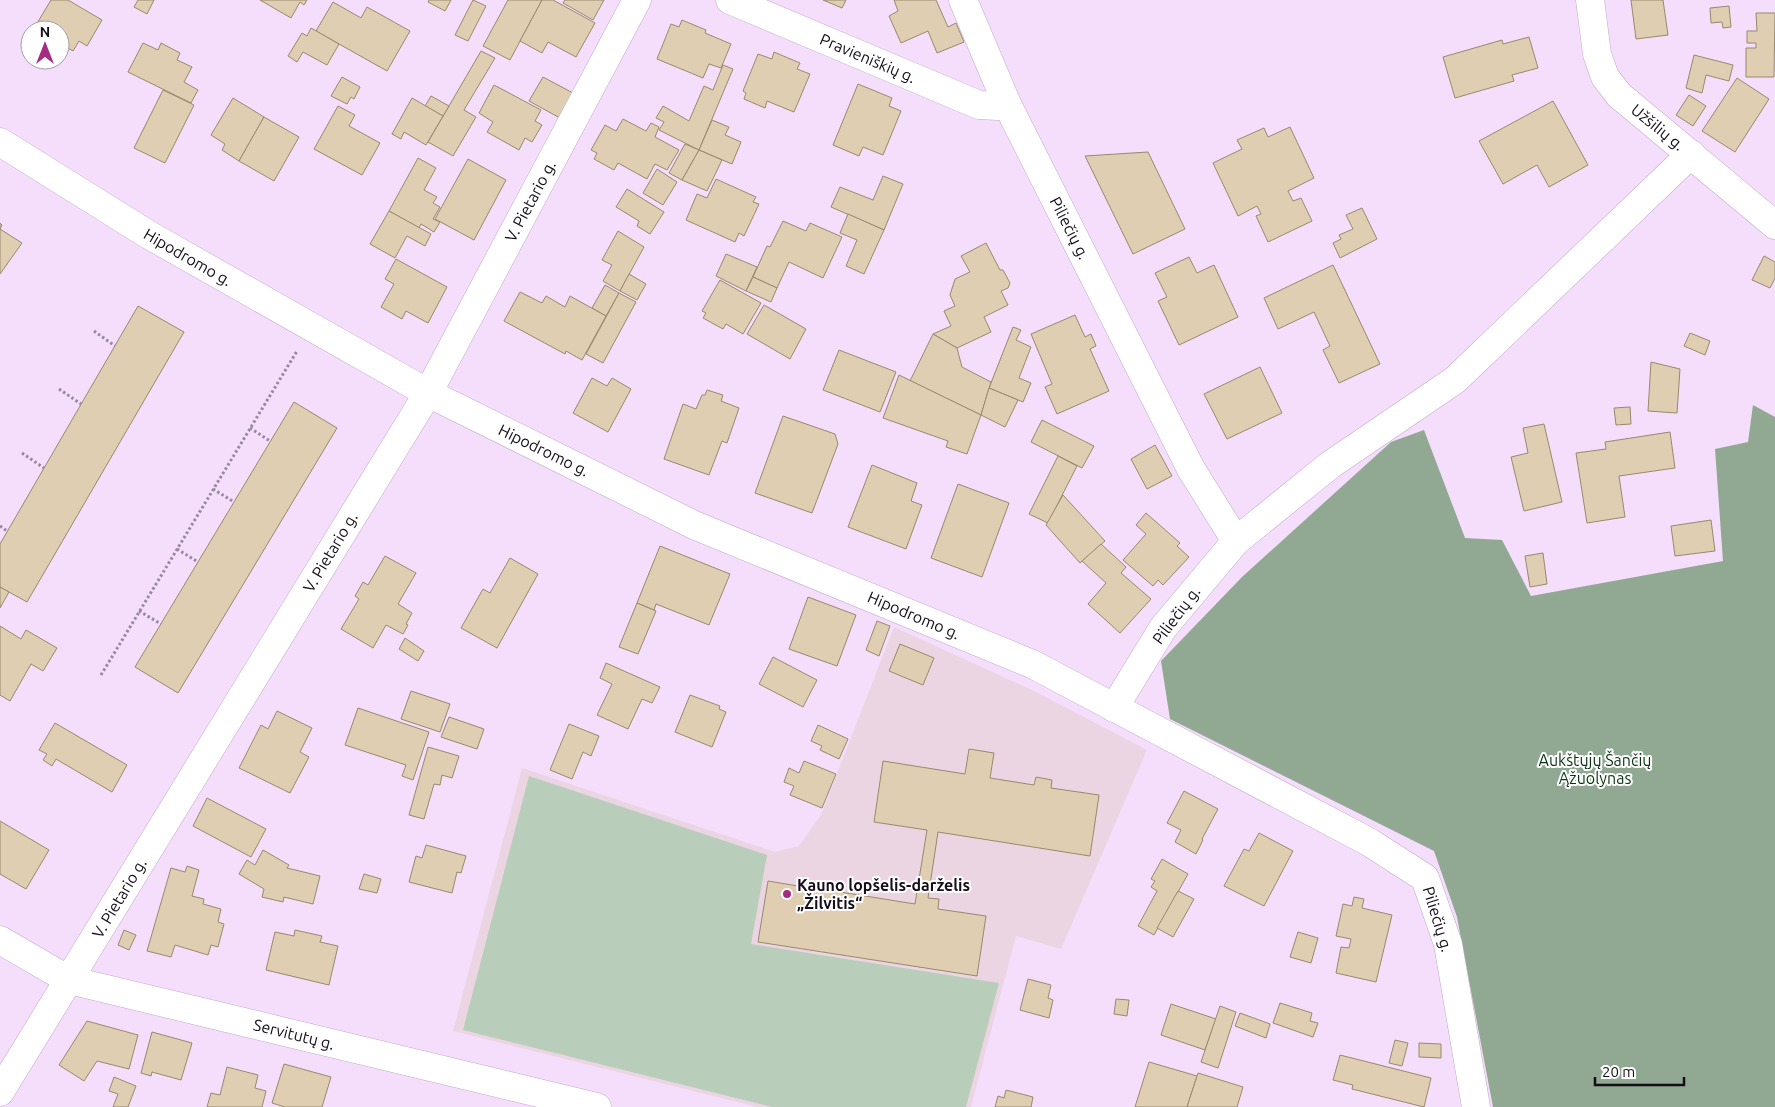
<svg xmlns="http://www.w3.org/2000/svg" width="1775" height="1107" font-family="Ubuntu,sans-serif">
	<rect width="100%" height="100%" fill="#f4defb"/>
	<polygon fill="#ebd5e3" points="894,627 1034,691 1147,750 1061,949 1016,936 971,1107 757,1107 453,1031 522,768 775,852 799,846 821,815"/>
	<polygon fill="#b9ceba" points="529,776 767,855 751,944 999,983 966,1107 772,1107 463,1030"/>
	<polygon fill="#91a993" points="1753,405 1775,417 1775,1107 1493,1107 1457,917 1434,851 1170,719 1161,661 1242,577 1391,442 1424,430 1465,538 1502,540 1531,596 1723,561 1715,449 1748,442"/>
	<g fill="#e0ceb3" stroke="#9a886c">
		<polygon points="51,0 68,0 102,20 87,46 79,41 73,51 61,44 60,46 60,30 33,30"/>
		<polygon points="138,0 154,0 147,14 134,7"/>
		<polygon points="260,0 307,0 304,5 300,2 291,18"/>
		<polygon points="429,0 451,0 445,11 428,2"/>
		<polygon points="473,0 486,6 468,41 455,35"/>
		<polygon points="508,0 542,0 510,60 483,46"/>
		<polygon points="542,0 553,0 595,23 576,57 548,42 542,53 520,41"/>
		<polygon points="565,0 604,0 593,20 563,3"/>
		<polygon points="823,0 846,0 842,8"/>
		<polygon points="894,0 936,0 948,27 956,23 964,42 937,53 928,31 901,43 889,16 898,11"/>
		<polygon points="1631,0 1663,0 1668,35 1636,39"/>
		<polygon points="333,2 361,18 367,7 410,31 387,71 316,31"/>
		<polygon points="1729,6 1731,27 1723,28 1722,22 1711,23 1710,8"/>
		<polygon points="1756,13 1775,13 1774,77 1746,77 1746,48 1756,48 1756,43 1747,43 1747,31 1757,31"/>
		<polygon points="682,20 706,30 705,33 731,44 721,68 709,64 703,78 657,59 671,24 679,27"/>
		<polygon points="311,28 339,44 327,65 303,52 297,62 288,56 302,33 307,36"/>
		<polygon points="1529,37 1538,68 1512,75 1514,81 1455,98 1443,57 1502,40 1503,44"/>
		<polygon points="143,43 158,50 161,43 180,53 177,60 192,67 184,82 198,90 191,103 128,72"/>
		<polygon points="481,51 495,58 464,110 476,117 453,156 428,142"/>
		<polygon points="774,52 800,63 797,69 810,74 794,112 767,101 765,108 744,99 746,93 743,91 758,54 772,59"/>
		<polygon points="1694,55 1733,65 1729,81 1706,75 1702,93 1686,88"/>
		<polygon points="723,65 733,69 699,150 659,130 664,122 656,118 663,106 689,121 704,86 713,90"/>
		<polygon points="342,77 360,87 354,99 351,97 347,104 331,96"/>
		<polygon points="543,77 573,93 560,118 529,101"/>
		<polygon points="1737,78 1769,99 1735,152 1702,131"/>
		<polygon points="858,84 892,98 889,106 901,111 883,155 863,147 859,156 833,145"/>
		<polygon points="494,85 541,110 535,121 542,125 532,142 525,138 519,150 487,132 493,122 479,113"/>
		<polygon points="163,90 194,105 165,163 134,148"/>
		<polygon points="1689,95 1706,106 1693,126 1676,115"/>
		<polygon points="431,96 449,106 443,116 425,106"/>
		<polygon points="233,98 264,117 239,161 222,150 225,144 211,135"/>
		<polygon points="412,98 443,116 426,145 404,132 401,139 392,134"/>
		<polygon points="1553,101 1588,165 1549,187 1537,165 1503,184 1479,141"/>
		<polygon points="338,106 355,115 349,126 380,143 362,175 314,149"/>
		<polygon points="264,117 299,137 274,181 239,161"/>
		<polygon points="623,119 646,131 651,123 659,127 655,137 679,150 667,170 655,164 647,179 618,163 614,170 594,159 597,153 591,150 605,125 616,131"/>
		<polygon points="712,120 729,127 725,135 741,142 732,164 699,150"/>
		<polygon points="1290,127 1314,178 1288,191 1293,201 1301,198 1312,221 1268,242 1256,216 1261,214 1257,206 1238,216 1213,163 1242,149 1237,140 1264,128 1268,137"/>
		<polygon points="685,144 699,150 682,180 669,173"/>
		<polygon points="699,150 722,160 707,191 682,180"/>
		<polygon points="1148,152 1185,229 1133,254 1085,156"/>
		<polygon points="418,158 436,168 424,190 437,197 433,203 440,207 433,219 440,222 434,232 421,224 419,228 389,211"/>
		<polygon points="468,159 506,180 474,240 435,219"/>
		<polygon points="657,169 677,182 663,205 643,193"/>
		<polygon points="883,176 903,184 884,230 831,207 840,187 873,200"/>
		<polygon points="716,179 756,197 753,202 759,204 744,236 739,233 735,242 686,220 697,194 707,198"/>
		<polygon points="627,189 664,212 650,234 637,226 639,221 616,207"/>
		<polygon points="1362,208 1377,239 1340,258 1333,243 1341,239 1339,235 1353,229 1346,215"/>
		<polygon points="389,211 431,234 425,246 407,236 395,258 370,244"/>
		<polygon points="848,214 884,230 864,274 846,266 857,240 840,233"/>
		<polygon points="783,221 806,231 810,223 842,237 823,278 789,262 777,288 753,277 767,246 770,247"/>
		<polygon points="0,223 2,225 0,229 22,243 0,274"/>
		<polygon points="618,231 644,247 620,291 603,281 612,265 602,260"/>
		<polygon points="986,243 1000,270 1003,270 1010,283 1008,288 1001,291 1008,305 984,317 991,332 957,348 933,334 951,326 944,311 955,306 950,295 955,279 970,272 961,256"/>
		<polygon points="726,254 757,267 746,291 716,276"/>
		<polygon points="1764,256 1775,262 1775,278 1770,288 1752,280"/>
		<polygon points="1189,257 1197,273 1214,265 1238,317 1179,345 1158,301 1167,297 1155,273"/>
		<polygon points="396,259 447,287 428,323 406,311 402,319 381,307 394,284 385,279"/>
		<polygon points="1333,265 1380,364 1339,383 1323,350 1330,346 1314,312 1278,329 1264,298"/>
		<polygon points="629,274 646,284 637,300 620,291"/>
		<polygon points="753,277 777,288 771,302 746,291"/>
		<polygon points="720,280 761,303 743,334 726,324 723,329 703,318 706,313 702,311"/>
		<polygon points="605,285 619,293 606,316 592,308"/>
		<polygon points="520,292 542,303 546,296 565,307 570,296 606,316 582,360 566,351 565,354 504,321"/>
		<polygon points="619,293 636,302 603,363 586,354"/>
		<polygon points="764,305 806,329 790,359 747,334"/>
		<polygon points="138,306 184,332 27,602 0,587 0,544"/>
		<polygon points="1075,315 1085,337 1091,334 1096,346 1090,349 1109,391 1057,414 1045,387 1052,384 1031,334"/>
		<polygon points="1013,327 1021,330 1016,340 1031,347 1019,378 1031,383 1023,402 989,388"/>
		<polygon points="1690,333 1710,341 1705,355 1684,346"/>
		<polygon points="933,334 957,348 962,367 991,382 981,415 910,381"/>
		<polygon points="839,350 896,372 880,412 823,390"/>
		<polygon points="1651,362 1680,369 1677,413 1648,411"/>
		<polygon points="1260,367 1282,413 1227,439 1204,394"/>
		<polygon points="899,375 981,415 967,454 946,447 948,441 883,418"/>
		<polygon points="592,378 607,386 612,378 631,389 608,432 573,413"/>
		<polygon points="989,388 1018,400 1005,427 981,415"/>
		<polygon points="707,390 723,395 721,401 739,408 727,443 722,441 709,475 664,459 683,404 696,409 702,395 705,395"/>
		<polygon points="294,402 337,428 178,693 135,667"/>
		<polygon points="1630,407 1631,424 1616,425 1614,408"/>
		<polygon points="783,416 835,434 838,444 812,513 755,493"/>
		<polygon points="1042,420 1094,446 1082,468 1031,442"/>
		<polygon points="1544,424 1562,502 1524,511 1511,457 1528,453 1523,428"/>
		<polygon points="1670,432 1675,468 1619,476 1625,517 1587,523 1576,453 1606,449 1605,442"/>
		<polygon points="1155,445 1172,476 1147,489 1131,459"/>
		<polygon points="1058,456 1077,466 1048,523 1029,514"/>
		<polygon points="872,465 917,483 911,501 922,505 906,549 848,527"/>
		<polygon points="958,484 1009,503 982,577 931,558"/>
		<polygon points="1063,495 1105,541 1080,563 1046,525"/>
		<polygon points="1146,513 1180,543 1177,546 1189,557 1163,585 1158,580 1153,586 1123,560 1146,534 1136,525"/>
		<polygon points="1711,520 1715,551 1675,556 1671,526"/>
		<polygon points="1101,544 1126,567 1121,573 1151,599 1120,633 1088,604 1106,583 1082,561"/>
		<polygon points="660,546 730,574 709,625 656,604 654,610 637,603"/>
		<polygon points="1543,553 1547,584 1530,587 1525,556"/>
		<polygon points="385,556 416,573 398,604 412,613 406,624 408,625 403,634 386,625 373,648 341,629 359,599 355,596 363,582 368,585"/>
		<polygon points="510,558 538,574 497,648 461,628 483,589 490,593"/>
		<polygon points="0,587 9,592 0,608"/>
		<polygon points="808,597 856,615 837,666 789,649"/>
		<polygon points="637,603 656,611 638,654 619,647"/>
		<polygon points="877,621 890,626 879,656 866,650"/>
		<polygon points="0,626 21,639 26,630 57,648 43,671 31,664 10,701 0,695"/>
		<polygon points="405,638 424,651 418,661 399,649"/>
		<polygon points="900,644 934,658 923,685 889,671"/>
		<polygon points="773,657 817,680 803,707 759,684"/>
		<polygon points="606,663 660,687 652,703 642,699 628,729 597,715 612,684 600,678"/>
		<polygon points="411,691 450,704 440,732 401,719"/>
		<polygon points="690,695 720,706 719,709 726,712 712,747 675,732"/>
		<polygon points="358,708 429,732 413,780 402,776 406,765 345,745"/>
		<polygon points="277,711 312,728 300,752 309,757 290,793 239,768 261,725 268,729"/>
		<polygon points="449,717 484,729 477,749 441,737"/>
		<polygon points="55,723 127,765 112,792 56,759 52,766 43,760 47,754 39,750"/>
		<polygon points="569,724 599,736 591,756 583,752 572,779 550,770"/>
		<polygon points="818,725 848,739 839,759 820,750 822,746 811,741"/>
		<polygon points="428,747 459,756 452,778 442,775 440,785 434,784 424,819 409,815"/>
		<polygon points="969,749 994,753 990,778 1034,785 1036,777 1052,780 1051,788 1099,795 1090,856 938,832 928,898 939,899 938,909 986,916 977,976 758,942 768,881 816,889 817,882 835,885 834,891 915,904 927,830 874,822 883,761 965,774"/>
		<polygon points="804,761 836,774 822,808 790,795 794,786 784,782 789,768 799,773"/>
		<polygon points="1184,791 1218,809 1202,839 1203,840 1196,854 1175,842 1181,830 1167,823"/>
		<polygon points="207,798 266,829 251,857 193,826"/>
		<polygon points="0,821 49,850 26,889 0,874"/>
		<polygon points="1259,833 1293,851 1264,906 1224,886 1244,849 1249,851"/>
		<polygon points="426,845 466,856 461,873 457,872 452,893 409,882 416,856 422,858"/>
		<polygon points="263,850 289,865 287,868 320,876 313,904 284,897 283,902 262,897 264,889 239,874 247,860 255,865"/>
		<polygon points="1162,859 1188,874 1154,935 1138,926 1157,891 1151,887 1155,881 1151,879"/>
		<polygon points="187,866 199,870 192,896 204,899 203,904 221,909 218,922 224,924 218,947 211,945 208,955 175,945 171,957 147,951 171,868 185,872"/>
		<polygon points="364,874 381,879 377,893 359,889"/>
		<polygon points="1178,891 1194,899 1173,937 1157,928"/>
		<polygon points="1354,897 1364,899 1362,908 1392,915 1376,982 1336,973 1341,947 1349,948 1351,939 1336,936 1343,904 1352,906"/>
		<polygon points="124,930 136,935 129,950 118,945"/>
		<polygon points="295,930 322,936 320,942 338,946 329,985 266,970 275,932 294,936"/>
		<polygon points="1298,932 1318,938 1311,963 1290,957"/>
		<polygon points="1028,979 1051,985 1048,998 1053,1000 1049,1018 1020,1010"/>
		<polygon points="1116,999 1129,1000 1127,1016 1114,1014"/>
		<polygon points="1280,1003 1312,1013 1310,1021 1318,1023 1313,1037 1273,1023"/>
		<polygon points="1171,1004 1216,1019 1205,1050 1161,1035"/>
		<polygon points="1220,1006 1236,1012 1218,1068 1201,1062"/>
		<polygon points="1240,1013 1270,1024 1266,1038 1235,1026"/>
		<polygon points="87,1021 138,1035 129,1069 97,1061 84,1081 59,1065"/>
		<polygon points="152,1032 192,1043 181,1080 152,1072 151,1076 141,1073"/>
		<polygon points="1395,1040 1408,1043 1402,1066 1389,1063"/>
		<polygon points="1419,1043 1441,1044 1441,1058 1419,1057"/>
		<polygon points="1340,1055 1431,1078 1424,1107 1352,1089 1353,1085 1333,1080"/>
		<polygon points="1149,1062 1197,1076 1187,1107 1135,1107"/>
		<polygon points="284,1064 331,1077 322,1107 285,1107 272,1103"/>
		<polygon points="227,1067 258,1075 255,1088 266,1091 262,1107 207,1107 211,1093 220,1095"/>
		<polygon points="1198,1073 1243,1087 1237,1107 1187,1107"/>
		<polygon points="114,1077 136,1086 128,1107 113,1107 118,1094 109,1091"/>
		<polygon points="1006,1090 1033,1097 1031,1107 995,1107 998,1096 1004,1098"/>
	</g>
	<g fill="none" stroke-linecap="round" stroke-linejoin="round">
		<defs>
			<g id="minor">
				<polyline points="730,0 979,105 998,106 1007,104"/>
				<polyline points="963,0 1007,104 1191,469 1236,541"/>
				<polyline points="1590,0 1597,54 1605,77 1619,95 1775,225"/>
				<polyline points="0,142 149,235 428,393 694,525 1032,664 1369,842 1425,878 1448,944 1476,1107"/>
				<polyline points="1114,708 1163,628 1236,541 1330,465 1455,380 1691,154"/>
				<polyline points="0,940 69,980 597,1107"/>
				<polyline points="0,1092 428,393 637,0"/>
			</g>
		</defs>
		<use href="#minor" stroke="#c1abc8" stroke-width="29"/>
		<g stroke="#98889d" stroke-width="3" stroke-dasharray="2.5 2.5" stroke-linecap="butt">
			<polyline points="94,331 115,346"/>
			<polyline points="59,389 81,404"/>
			<polyline points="250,428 270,441"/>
			<polyline points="22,453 44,468"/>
			<polyline points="213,489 234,502"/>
			<polyline points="0,526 7,531"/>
			<polyline points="177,549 198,562"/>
			<polyline points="139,611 161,624"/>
			<polyline points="101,675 297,351"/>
		</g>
		<use href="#minor" stroke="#fff" stroke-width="28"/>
	</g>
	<circle fill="#a62c81" stroke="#fff" stroke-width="2" cx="787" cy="894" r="5"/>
	<g text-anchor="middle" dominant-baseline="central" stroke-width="4" stroke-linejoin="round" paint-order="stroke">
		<g font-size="16" fill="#150e18" stroke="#fff">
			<text transform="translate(868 58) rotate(23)">Pravieniškių g.</text>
			<text transform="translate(1658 127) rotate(39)">Užšilių g.</text>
			<text transform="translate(530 201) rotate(-62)">V. Pietario g.</text>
			<text transform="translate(1070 228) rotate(63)">Piliečių g.</text>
			<text transform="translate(188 257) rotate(30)">Hipodromo g.</text>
			<text transform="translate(544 450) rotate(26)">Hipodromo g.</text>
			<text transform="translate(330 552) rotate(-59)">V. Pietario g.</text>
			<text transform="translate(914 615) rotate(23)">Hipodromo g.</text>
			<text transform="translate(1176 615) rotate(-53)">Piliečių g.</text>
			<text transform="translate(119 898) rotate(-59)">V. Pietario g.</text>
			<text transform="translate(1438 919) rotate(73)">Piliečių g.</text>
			<text transform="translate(294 1034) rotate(14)">Servitutų g.</text>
		</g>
		<g font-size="16" fill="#0b3414" stroke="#fff">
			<text x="1595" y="760">Aukštųjų Šančių<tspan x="1595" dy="18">Ąžuolynas</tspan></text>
		</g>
		<g font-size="16" font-weight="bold" fill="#150e18" stroke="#fff" text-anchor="start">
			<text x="797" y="885">Kauno lopšelis-darželis<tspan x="797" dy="18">„Žilvitis“</tspan></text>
		</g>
	</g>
	<g transform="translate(45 45)"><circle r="24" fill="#ffffff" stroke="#a19fa3"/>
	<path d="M0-4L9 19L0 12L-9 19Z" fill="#a62c81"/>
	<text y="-8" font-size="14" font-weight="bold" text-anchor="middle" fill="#150e18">N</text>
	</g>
	<path d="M1595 1077v8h89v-8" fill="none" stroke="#150e18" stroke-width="2.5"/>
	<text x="1602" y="1077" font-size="15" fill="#150e18" stroke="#ffffff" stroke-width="4" paint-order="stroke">20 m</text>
</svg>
